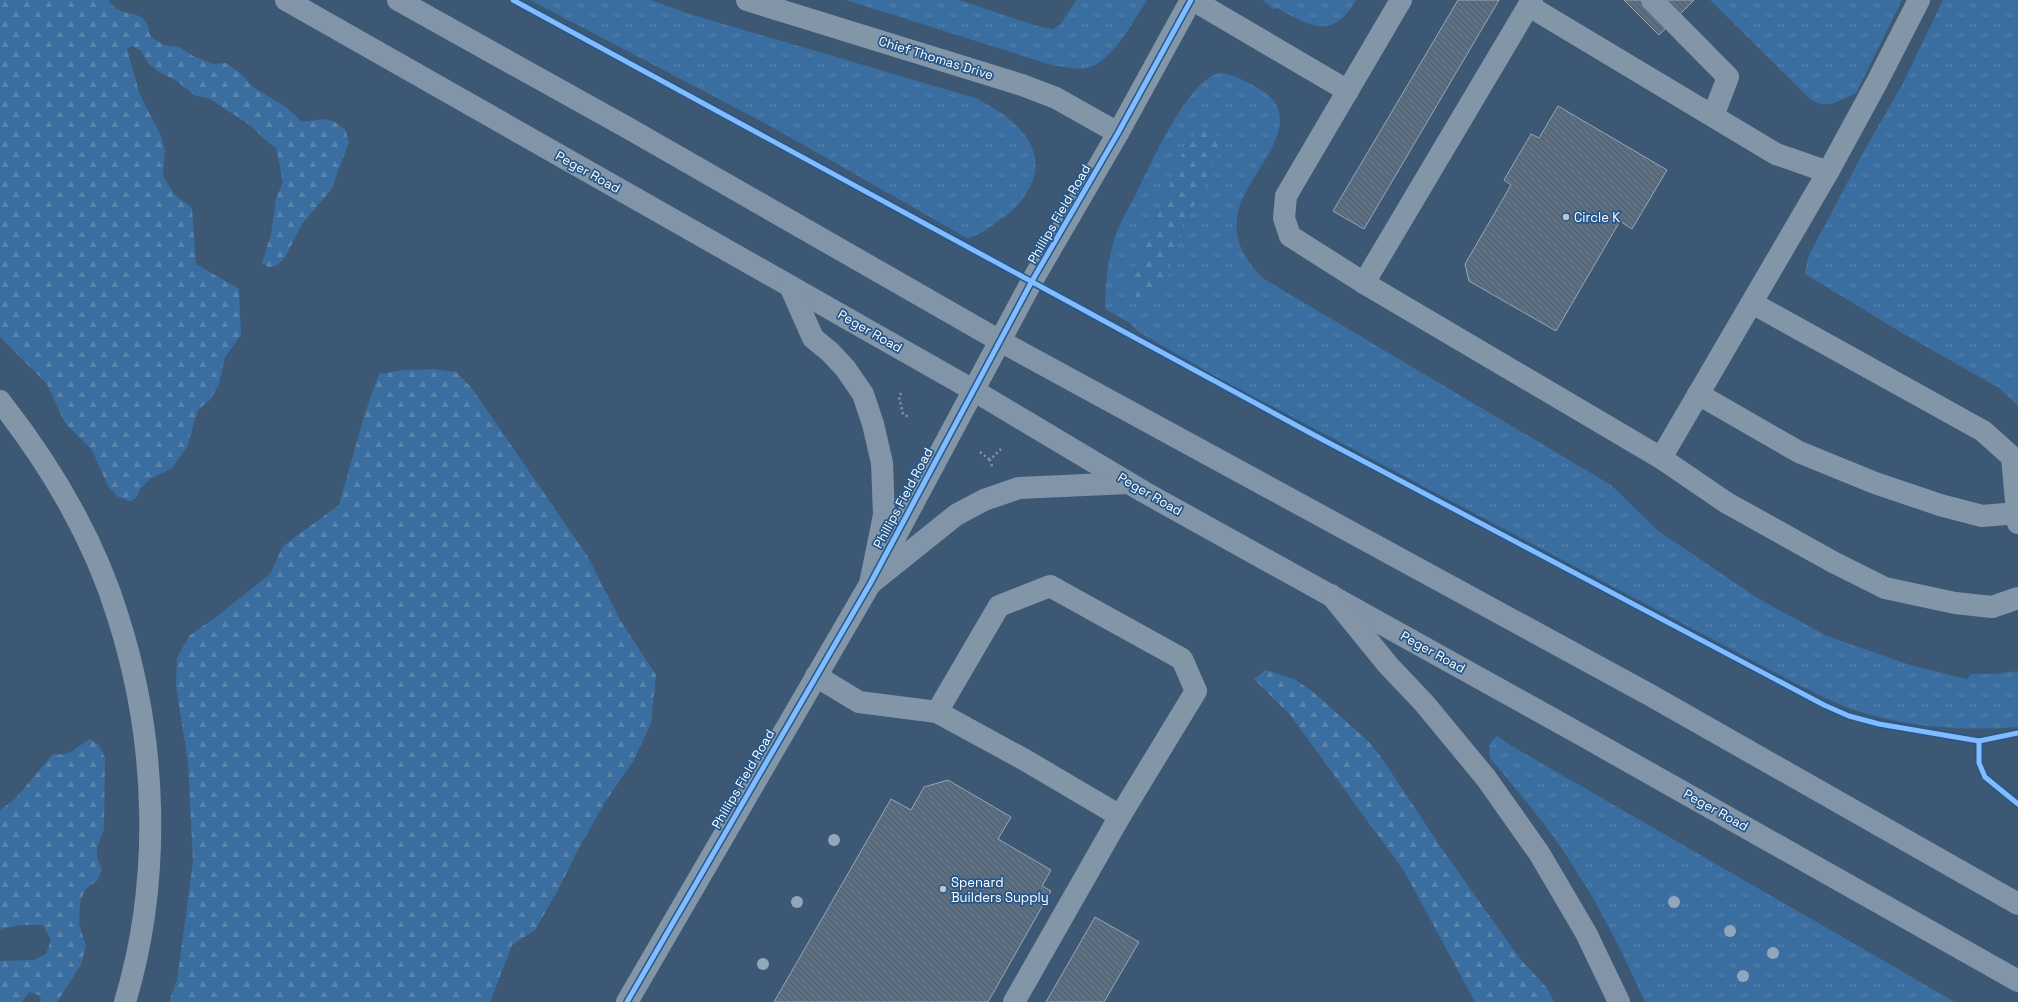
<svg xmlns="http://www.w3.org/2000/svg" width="2018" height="1002" font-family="'Space Grotesk',sans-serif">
	<defs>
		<pattern id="grass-tufts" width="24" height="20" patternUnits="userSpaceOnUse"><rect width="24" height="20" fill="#3b6ea0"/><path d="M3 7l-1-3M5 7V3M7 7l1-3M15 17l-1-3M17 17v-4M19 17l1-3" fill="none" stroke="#5884ae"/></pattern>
		<pattern id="forest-firs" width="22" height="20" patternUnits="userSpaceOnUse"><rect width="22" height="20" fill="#3b6ea0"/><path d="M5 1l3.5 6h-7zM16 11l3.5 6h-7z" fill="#5884ae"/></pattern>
		<pattern id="building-back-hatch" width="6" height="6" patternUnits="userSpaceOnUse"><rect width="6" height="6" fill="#5a7086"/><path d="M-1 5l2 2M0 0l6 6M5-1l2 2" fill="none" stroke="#525a63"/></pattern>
	</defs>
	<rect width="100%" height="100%" fill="#3c5874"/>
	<g fill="url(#grass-tufts)" fill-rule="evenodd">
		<path d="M530,0H651L686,13L975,98C1013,116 1056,151 1025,195C1019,205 1011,213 1001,219C991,226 980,236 967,238L772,127Z"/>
		<path d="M846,0H959L1040,27L1053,29L1061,24L1076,0H1147C1134,20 1111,64 1086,68C1076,70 1064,66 1055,66Z"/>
		<path d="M1263,0H1356C1333,40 1310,27 1277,8L1273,9Z"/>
		<path d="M1710,0H1902L1856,93C1839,101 1825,111 1809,98Z"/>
		<polygon points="1943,0 2018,0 2018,406 1999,388 1904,334 1805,274 1808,257 1864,151 1903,83"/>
		<path d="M1219,73C1233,74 1245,81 1258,88C1314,120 1246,173 1238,212C1232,239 1245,261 1264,279L1611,485L1657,530L1759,599L1827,636L1913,666L1967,679L1971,674H1994L2018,671V727C1967,731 1913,728 1864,713C1841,707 1819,694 1797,684L1215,376L1137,331L1130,323L1105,309C1105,286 1107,263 1114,240C1118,225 1128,210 1135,196C1150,166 1186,82 1219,73ZM1190,140L1206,181L1197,203L1184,218L1179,241L1172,255L1131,276L1144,249L1150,230L1166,197L1176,165Z"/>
		<path d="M1497,736L1510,745L1955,1002H1645C1625,957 1603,913 1577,872C1552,831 1521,795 1490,758C1488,749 1489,742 1497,736Z"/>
	</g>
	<g fill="url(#forest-firs)">
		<path d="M0,0H108C121,20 138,7 147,24C149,28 149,33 151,37L164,45L179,47L193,56L213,64L226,63L240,73L253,87L287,108L302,122L324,119L335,122L345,129L349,142L331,190L302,224L284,259L276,266L268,267L262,263L271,234L276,199L283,182L276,148L261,136L250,125L208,98L196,96L175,80L159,72L148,63L141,51L132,46L127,49L140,95L161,136L165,151L163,176L175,195L192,208L196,264L239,289L241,335L225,357L219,384L210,400L198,410L187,447L172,468L150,479L140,489L137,497L131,501L118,497L108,486L92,450L65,423L47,384L0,337Z"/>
		<polygon points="1209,129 1215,132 1222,145 1196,204 1184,218 1179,241 1172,255 1168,278 1155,299 1141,303 1132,291 1130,284 1131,276 1144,249 1150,230 1166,197 1176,165 1190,140 1200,130"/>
		<polygon points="434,369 456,372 471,387 588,557 620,620 656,675 651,723 634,760 605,802 579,848 558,890 535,930 512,945 490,1002 169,1002 177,980 193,862 188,762 176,686 177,658 190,635 216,617 270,574 283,546 339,505 365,413 379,374 405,370"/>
		<polygon points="1266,670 1294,679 1312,691 1368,741 1381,757 1442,849 1520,959 1547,988 1554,1002 1475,1002 1404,871 1291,716 1254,679"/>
		<path d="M90,739L99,745L105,758L104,829L97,848V858L102,869L97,881L86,888L80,902L79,924L86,946L81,965L57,1002H40L41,996L29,992L22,1002H0V961L34,960L46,954L51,940L43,925H21L0,929V810L15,799L53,754C75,756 73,748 90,739Z"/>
	</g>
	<g fill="url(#building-back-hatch)" stroke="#97a7b7">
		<polygon points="1458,0 1499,0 1364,229 1333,211"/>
		<polygon points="1624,0 1694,0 1659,35"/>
		<polygon points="1558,106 1667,170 1632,229 1620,221 1556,331 1469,281 1465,264 1511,185 1504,180 1531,134 1539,138"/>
		<polygon points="948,780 1011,817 998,839 1051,870 1042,886 1051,891 988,1002 774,1002 891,799 911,810 924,787"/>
		<polygon points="1095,917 1139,942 1104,1002 1046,1002"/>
	</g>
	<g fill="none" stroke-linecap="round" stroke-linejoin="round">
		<g stroke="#8396a8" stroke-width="2.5" stroke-dasharray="2 3" stroke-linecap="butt">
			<polyline points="901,393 899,397 903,414 909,417"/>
			<polyline points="980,452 990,460"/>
			<polyline points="992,466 990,460 1001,449"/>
		</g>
		<g stroke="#8396a8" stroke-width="22">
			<polyline points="747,0 1022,85 1056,98 1118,133"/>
			<polyline points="1193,0 1348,91"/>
			<polyline points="1401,0 1286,196 1284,218 1290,236 1364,283 1661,458 1828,172"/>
			<polyline points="1652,0 1728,77 1713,116"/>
			<polyline points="1529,6 1776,154 1828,172 1876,84 1919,0"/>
			<polyline points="1364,283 1532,0"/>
			<polyline points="1752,303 1983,431 2012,457 2018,523"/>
			<polyline points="1698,394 1799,452 1875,483 1940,505 1982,516 2017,513"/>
			<path d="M0,401C51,466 95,540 119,620C157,741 162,880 125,1002"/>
			<polyline points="1661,458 1727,503 1833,562 1885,588 1955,603 1992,607 2018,598"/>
			<polyline points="816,676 859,702 937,712 999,606 1050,586 1182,659 1196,691 1120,816 1025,760 937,712"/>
			<polyline points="627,1002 870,584 1032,281 1118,133 1191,0"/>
			<polyline points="1014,1002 1120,816"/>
		</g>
		<g stroke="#8294a7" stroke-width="22">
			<polyline points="286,0 973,390 1144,492 1580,734 2018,981"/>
			<polyline points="398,0 628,128 1000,341 1650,695 2018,904"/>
			<polyline points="790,286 813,338 830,352 845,368 863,394 873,424 882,463 884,515 870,584"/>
			<polyline points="870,584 956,515 984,500 1019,488 1129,483"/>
		</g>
		<polyline stroke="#8394a7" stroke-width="22" points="1331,595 1388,665 1424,703 1486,778 1539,853 1586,933 1619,1002"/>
		<defs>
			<g id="cycleway">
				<polyline points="513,0 1314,435 1824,705 1849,716 1879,724 1979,741 2018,733"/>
				<polyline points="1979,741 1979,763 1985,777 2018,804"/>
				<polyline points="627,1002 870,584 1032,281 1118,133 1191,0"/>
			</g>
		</defs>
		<use href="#cycleway" stroke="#26578a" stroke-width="8"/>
		<use href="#cycleway" stroke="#80bcff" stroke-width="5"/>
	</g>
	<g fill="#92a7bc">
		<circle cx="834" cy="840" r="6"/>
		<circle cx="797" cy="902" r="6"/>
		<circle cx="1674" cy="902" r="6"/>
		<circle cx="1730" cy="931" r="6"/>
		<circle cx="1773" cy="953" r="6"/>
		<circle cx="763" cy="964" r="6"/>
		<circle cx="1743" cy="976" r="6"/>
	</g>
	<g fill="#bbc5ce" stroke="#26578a" stroke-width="1.5">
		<circle cx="1566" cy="217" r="4"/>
		<circle cx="943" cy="889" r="4"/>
	</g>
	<g text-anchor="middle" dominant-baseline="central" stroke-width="3.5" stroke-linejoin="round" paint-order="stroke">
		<g font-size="13" fill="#fff" stroke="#26578a">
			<text transform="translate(936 58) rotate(17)">Chief Thomas Drive</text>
			<text transform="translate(588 172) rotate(29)">Peger Road</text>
			<text transform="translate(1059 214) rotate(-60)">Phillips Field Road</text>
			<text transform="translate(870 331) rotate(30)">Peger Road</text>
			<text transform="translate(1150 494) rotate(30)">Peger Road</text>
			<text transform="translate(903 498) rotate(-62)">Phillips Field Road</text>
			<text transform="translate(1433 652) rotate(29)">Peger Road</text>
			<text transform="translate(743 779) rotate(-60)">Phillips Field Road</text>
			<text transform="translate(1716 810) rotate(29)">Peger Road</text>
		</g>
		<g font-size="13" fill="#fff" stroke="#26578a" text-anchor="start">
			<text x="1574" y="217">Circle K</text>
			<text x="951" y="882">Spenard<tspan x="951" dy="15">Builders Supply</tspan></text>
		</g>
	</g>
</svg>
